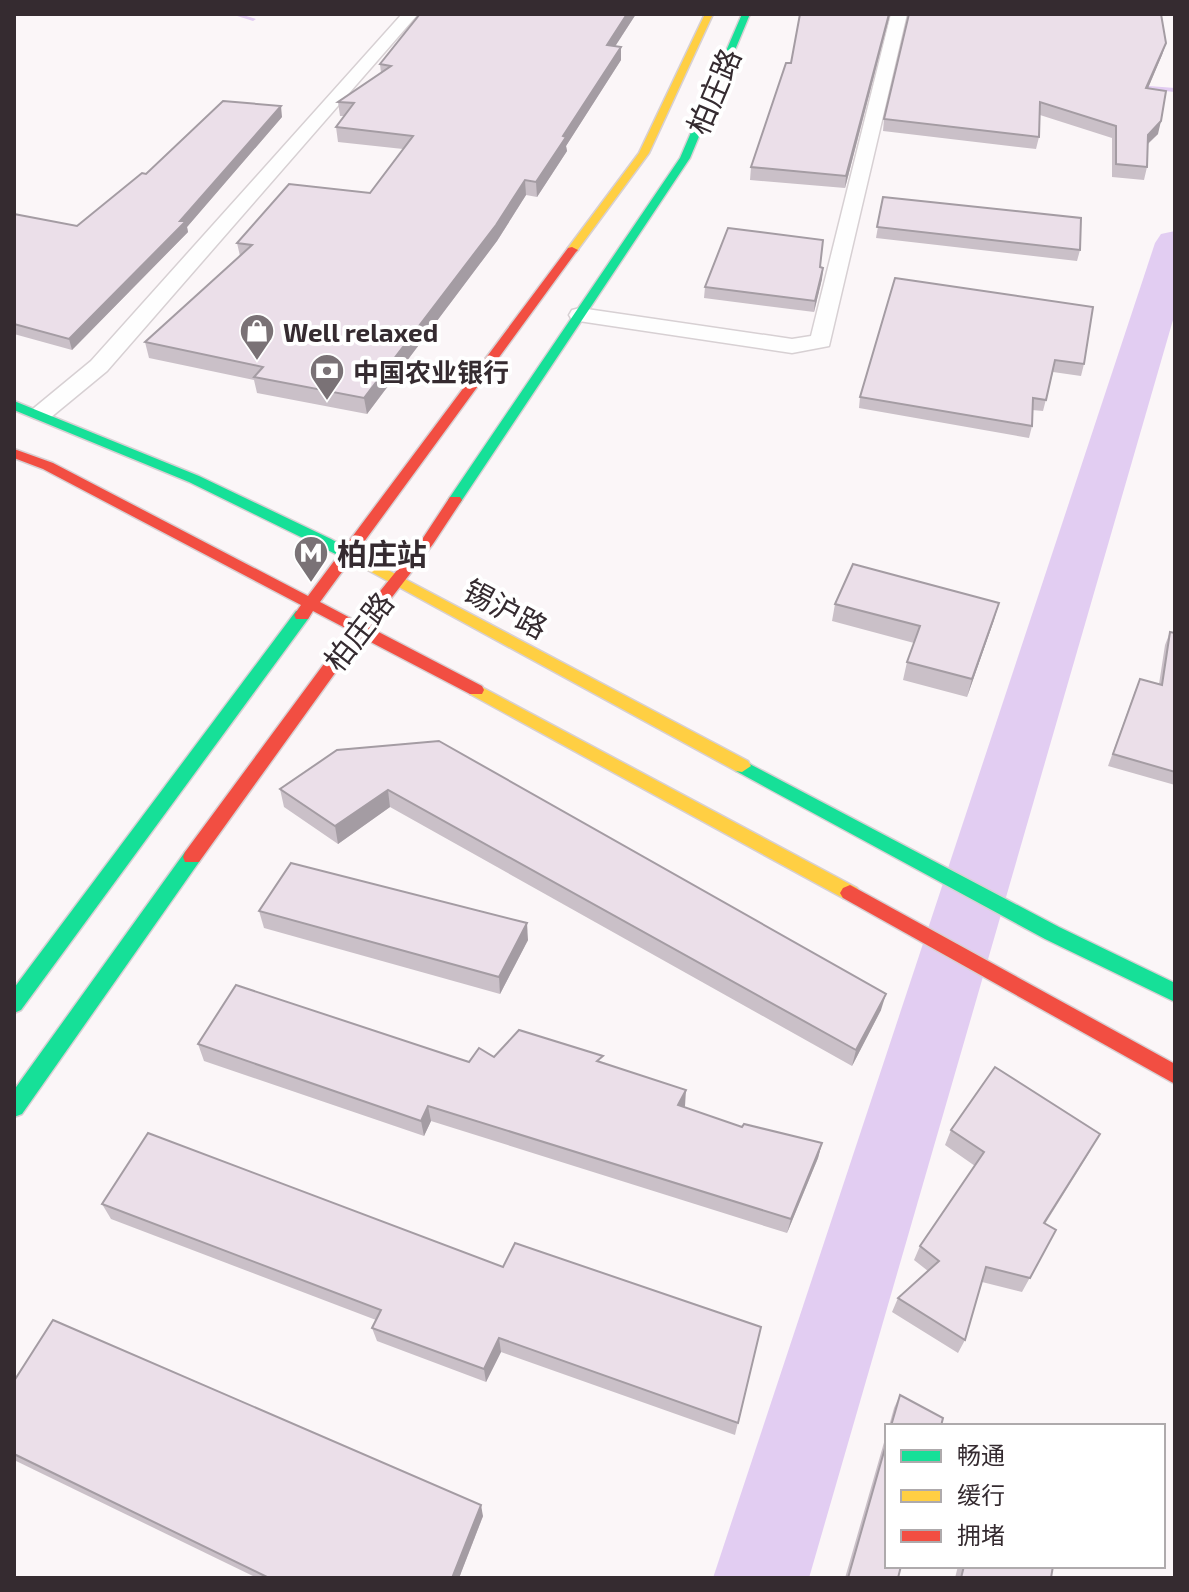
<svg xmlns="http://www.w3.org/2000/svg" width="1189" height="1592" font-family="'Exo 2','Noto Sans SC',sans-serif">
	<rect width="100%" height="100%" fill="#fbf6f8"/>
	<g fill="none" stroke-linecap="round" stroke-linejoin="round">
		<g fill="#e2cdf2" fill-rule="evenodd">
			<polygon points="231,14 240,14 256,19 253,21"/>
			<polygon points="1136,85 1175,88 1175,92 1134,88 1133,87"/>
		</g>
		<polygon fill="#e2cdf2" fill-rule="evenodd" points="1175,231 1175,313 809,1578 713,1578 1155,243 1161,234"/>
		<defs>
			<g id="street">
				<polygon points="402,14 418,14 107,371 50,418 34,418 30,413 34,408 91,361"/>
				<polygon points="891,14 907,14 829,346 792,353 572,320 569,315 572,310 580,308 792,339 811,336"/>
			</g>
			<g id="fast">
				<polygon points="742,14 750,14 690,158 460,503 450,503 448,500 680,158"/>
				<polygon points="14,401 199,476 331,539 377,565 374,568 364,568 189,482 14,410"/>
				<polygon points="302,610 308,611 310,615 308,619 21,1010 14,1013 14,988 296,611"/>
				<polygon points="742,760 1059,927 1175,983 1175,1002 1045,939 736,771 733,766 736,761"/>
				<polygon points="192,850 199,852 201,857 199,862 22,1114 14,1117 14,1090 185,852"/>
			</g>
			<g id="slow">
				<polygon points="705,14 713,14 649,153 576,252 568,252 568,248 639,153"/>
				<polygon points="369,560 748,761 751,766 742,772 736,771 364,568 361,565"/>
				<polygon points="476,684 857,888 860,893 857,898 843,898 470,694 468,690 470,686"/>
			</g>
			<g id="jam">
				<polygon points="572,247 578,250 576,252 320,602 356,621 423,538 450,497 460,497 462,500 433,544 369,627 482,686 484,690 482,694 470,694 361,637 199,862 185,862 183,857 185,852 349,630 313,611 308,619 296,619 294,615 301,605 43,469 14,458 14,449 53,463 308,596 568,248"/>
				<polygon points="850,885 1175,1064 1175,1084 843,898 840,893 843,888"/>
			</g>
		</defs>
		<use href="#street" stroke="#d7d0d3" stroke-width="3"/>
		<use href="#fast" stroke="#d7d0d3" stroke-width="3"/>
		<use href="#slow" stroke="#d7d0d3" stroke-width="3"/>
		<use href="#jam" stroke="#d7d0d3" stroke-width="3"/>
		<use href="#street" fill="#fefefe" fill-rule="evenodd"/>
		<use href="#fast" fill="#16e098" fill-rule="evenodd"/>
		<use href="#slow" fill="#ffcf43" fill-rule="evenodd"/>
		<use href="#jam" fill="#f24e42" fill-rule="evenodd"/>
	</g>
	<g fill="#cac0c8">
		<polygon points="636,14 615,46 621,47 621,60 566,146 567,151 537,197 526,195 497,241 367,414 257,393 254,380 149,358 145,342 240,256 237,243 370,193 403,149 338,142 336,127 345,116 340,116 338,102 381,73 380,64"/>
		<polygon points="800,14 890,14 845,188 750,180 751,167 791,63"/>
		<polygon points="1166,43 1162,55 1148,88 1158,134 1148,144 1147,167 1144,180 1112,177 1112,138 1040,115 1039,137 1036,149 883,131 884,119"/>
		<polygon points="282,117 187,227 188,232 72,350 14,334 14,214 77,226 146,174"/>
		<polygon points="883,197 1080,250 1077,261 876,238"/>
		<polygon points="820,267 823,268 822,279 814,312 704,298 705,287"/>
		<polygon points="895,278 1084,364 1081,376 1053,372 1043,411 1032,410 1032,426 1029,438 859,408 860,397"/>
		<polygon points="835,604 994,620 967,697 903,680 907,662 914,643 832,621"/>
		<polygon points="1175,609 1175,785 1108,766 1135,691 1159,684 1165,645 1170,632 1173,633"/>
		<polygon points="439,741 881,1010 852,1066 390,807 338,844 284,807 280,789"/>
		<polygon points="259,911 528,940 500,994 264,928"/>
		<polygon points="198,1044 469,1062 494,1057 603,1062 685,1106 684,1107 742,1127 822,1143 818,1158 787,1233 431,1121 424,1136 204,1061"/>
		<polygon points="951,1130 1091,1150 1045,1224 1056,1230 1022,1292 982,1282 965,1340 958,1353 892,1312 898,1298 928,1271 914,1260 920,1246 975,1166 945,1145"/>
		<polygon points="102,1204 503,1267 761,1327 735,1435 501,1352 486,1382 377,1341 372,1328 376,1320 111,1219"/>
		<polygon points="14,1381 483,1516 459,1578 257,1578 14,1460"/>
		<polygon points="900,1395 941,1426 889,1426 894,1408"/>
		<polygon points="887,1432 887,1566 898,1578 845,1578"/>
		<polygon points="958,1566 1053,1566 1051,1578 955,1578"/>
	</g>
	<g fill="#a49ca3">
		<polygon points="627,14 636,14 607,59 607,45"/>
		<polygon points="889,14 890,14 845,188 846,176"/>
		<polygon points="1166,43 1162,55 1143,100 1146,88"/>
		<polygon points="621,47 621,60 566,146 567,151 537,197 536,182 563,136"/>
		<polygon points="281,106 282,117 187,227 188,232 72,350 69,339 180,221"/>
		<polygon points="1161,121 1158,134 1144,147 1148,135"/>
		<polygon points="525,180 526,195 497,241 367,414 364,398"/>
		<polygon points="823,268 822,279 814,312 815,301"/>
		<polygon points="999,603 994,620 967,697 972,679"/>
		<polygon points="388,790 390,807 338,844 335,826"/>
		<polygon points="527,923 528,940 500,994 499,977"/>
		<polygon points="886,994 881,1010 852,1066 856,1050"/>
		<polygon points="686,1090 685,1106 677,1121 678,1105"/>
		<polygon points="428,1106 431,1121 424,1136 421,1121"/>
		<polygon points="822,1143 818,1158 787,1233 791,1219"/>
		<polygon points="499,1338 501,1352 486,1382 484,1369"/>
		<polygon points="481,1505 483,1516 459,1578 452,1578"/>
	</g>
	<g fill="#ebdfe9" stroke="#a49ca3" stroke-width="2">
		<polygon points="420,14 627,14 607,45 621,47 563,136 566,137 536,182 525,180 496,225 364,398 254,377 263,367 145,342 252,245 237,243 289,184 370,193 413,136 336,127 354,103 338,102 391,66 380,64"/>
		<polygon points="800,14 889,14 846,176 751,167 786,63 791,63"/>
		<polygon points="909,14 1161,14 1166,43 1146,88 1166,91 1161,121 1148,135 1147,167 1116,164 1116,126 1040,102 1039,137 884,119"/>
		<polygon points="223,101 281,106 180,221 186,221 69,339 14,324 14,214 77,226 142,173 146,174"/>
		<polygon points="883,197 1081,218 1080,250 877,227"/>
		<polygon points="728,228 823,240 820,267 823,268 815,301 705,287"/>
		<polygon points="895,278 1093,307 1084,364 1055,360 1046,400 1033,398 1032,426 860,397"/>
		<polygon points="853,564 999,603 972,679 907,662 920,626 835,604"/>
		<polygon points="1170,632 1175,633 1175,772 1113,754 1140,679 1162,685"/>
		<polygon points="439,741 886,994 856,1050 388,790 335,826 280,789 337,750"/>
		<polygon points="291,863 527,923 499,977 259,911"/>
		<polygon points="236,985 469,1062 479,1048 494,1057 519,1030 603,1056 597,1061 686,1090 678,1105 742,1127 744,1124 822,1143 791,1219 428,1106 421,1121 198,1044"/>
		<polygon points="995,1067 1100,1134 1044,1223 1056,1230 1030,1278 986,1267 965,1340 898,1298 939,1261 920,1246 984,1152 951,1130"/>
		<polygon points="148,1133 503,1267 515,1243 761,1327 738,1423 499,1338 484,1369 372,1328 381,1310 102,1204"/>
		<polygon points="53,1320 481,1505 452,1578 269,1578 14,1454 14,1381"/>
		<polygon points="900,1395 943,1418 941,1426 891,1426"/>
		<polygon points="887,1441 887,1566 901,1566 898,1578 848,1578"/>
		<polygon points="964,1566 1053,1566 1051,1578 961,1578"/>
	</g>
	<defs>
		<symbol id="shop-pin" viewBox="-11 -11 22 30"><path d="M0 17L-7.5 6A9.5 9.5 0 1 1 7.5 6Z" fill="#7a7276" stroke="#fff"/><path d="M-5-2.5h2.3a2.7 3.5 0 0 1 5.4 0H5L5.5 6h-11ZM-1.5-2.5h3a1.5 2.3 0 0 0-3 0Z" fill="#fff"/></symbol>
		<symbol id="bank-pin" viewBox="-11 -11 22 30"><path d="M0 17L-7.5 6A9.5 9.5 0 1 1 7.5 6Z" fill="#7a7276" stroke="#fff"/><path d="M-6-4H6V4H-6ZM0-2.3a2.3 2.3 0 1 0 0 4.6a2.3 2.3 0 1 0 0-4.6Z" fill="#fff"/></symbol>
		<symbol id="metro-pin" viewBox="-11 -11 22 30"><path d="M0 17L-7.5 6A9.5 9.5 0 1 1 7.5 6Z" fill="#7a7276" stroke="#fff"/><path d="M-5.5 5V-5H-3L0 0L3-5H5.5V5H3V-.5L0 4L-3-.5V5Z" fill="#fff"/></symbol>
	</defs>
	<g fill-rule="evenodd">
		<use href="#shop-pin" x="237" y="311" width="40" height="54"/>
		<use href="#bank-pin" x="307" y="351" width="40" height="54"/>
		<use href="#metro-pin" x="291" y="533" width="40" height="54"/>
	</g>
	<g text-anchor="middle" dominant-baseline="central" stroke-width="8" stroke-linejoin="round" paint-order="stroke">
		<g font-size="26" font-weight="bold" fill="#352b30" stroke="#fff" text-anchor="start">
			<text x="283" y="331">Well relaxed</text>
			<text x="353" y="371">中国农业银行</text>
		</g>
		<g font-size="30" fill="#352b30" stroke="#fff">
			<text transform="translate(713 91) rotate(-67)">柏庄路</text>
			<text transform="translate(506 608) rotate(28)">锡沪路</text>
			<text transform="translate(358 631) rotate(-52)">柏庄路</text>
		</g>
		<g font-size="30" font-weight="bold" fill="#352b30" stroke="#fff" text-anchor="start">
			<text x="337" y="553">柏庄站</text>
		</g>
	</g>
	<rect width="1189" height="1592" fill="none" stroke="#352b30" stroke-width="32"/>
	<rect x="885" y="1424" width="280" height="144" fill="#ffffff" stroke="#aeaaac" stroke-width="2"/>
	<rect x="901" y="1450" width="40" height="12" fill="#16e098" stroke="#aeaaac" stroke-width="2"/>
	<text x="957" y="1464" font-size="24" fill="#352b30">畅通</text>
	<rect x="901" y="1490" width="40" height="12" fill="#ffcf43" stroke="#aeaaac" stroke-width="2"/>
	<text x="957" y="1504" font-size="24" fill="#352b30">缓行</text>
	<rect x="901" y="1530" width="40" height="12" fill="#f24e42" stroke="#aeaaac" stroke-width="2"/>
	<text x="957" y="1544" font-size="24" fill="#352b30">拥堵</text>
</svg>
